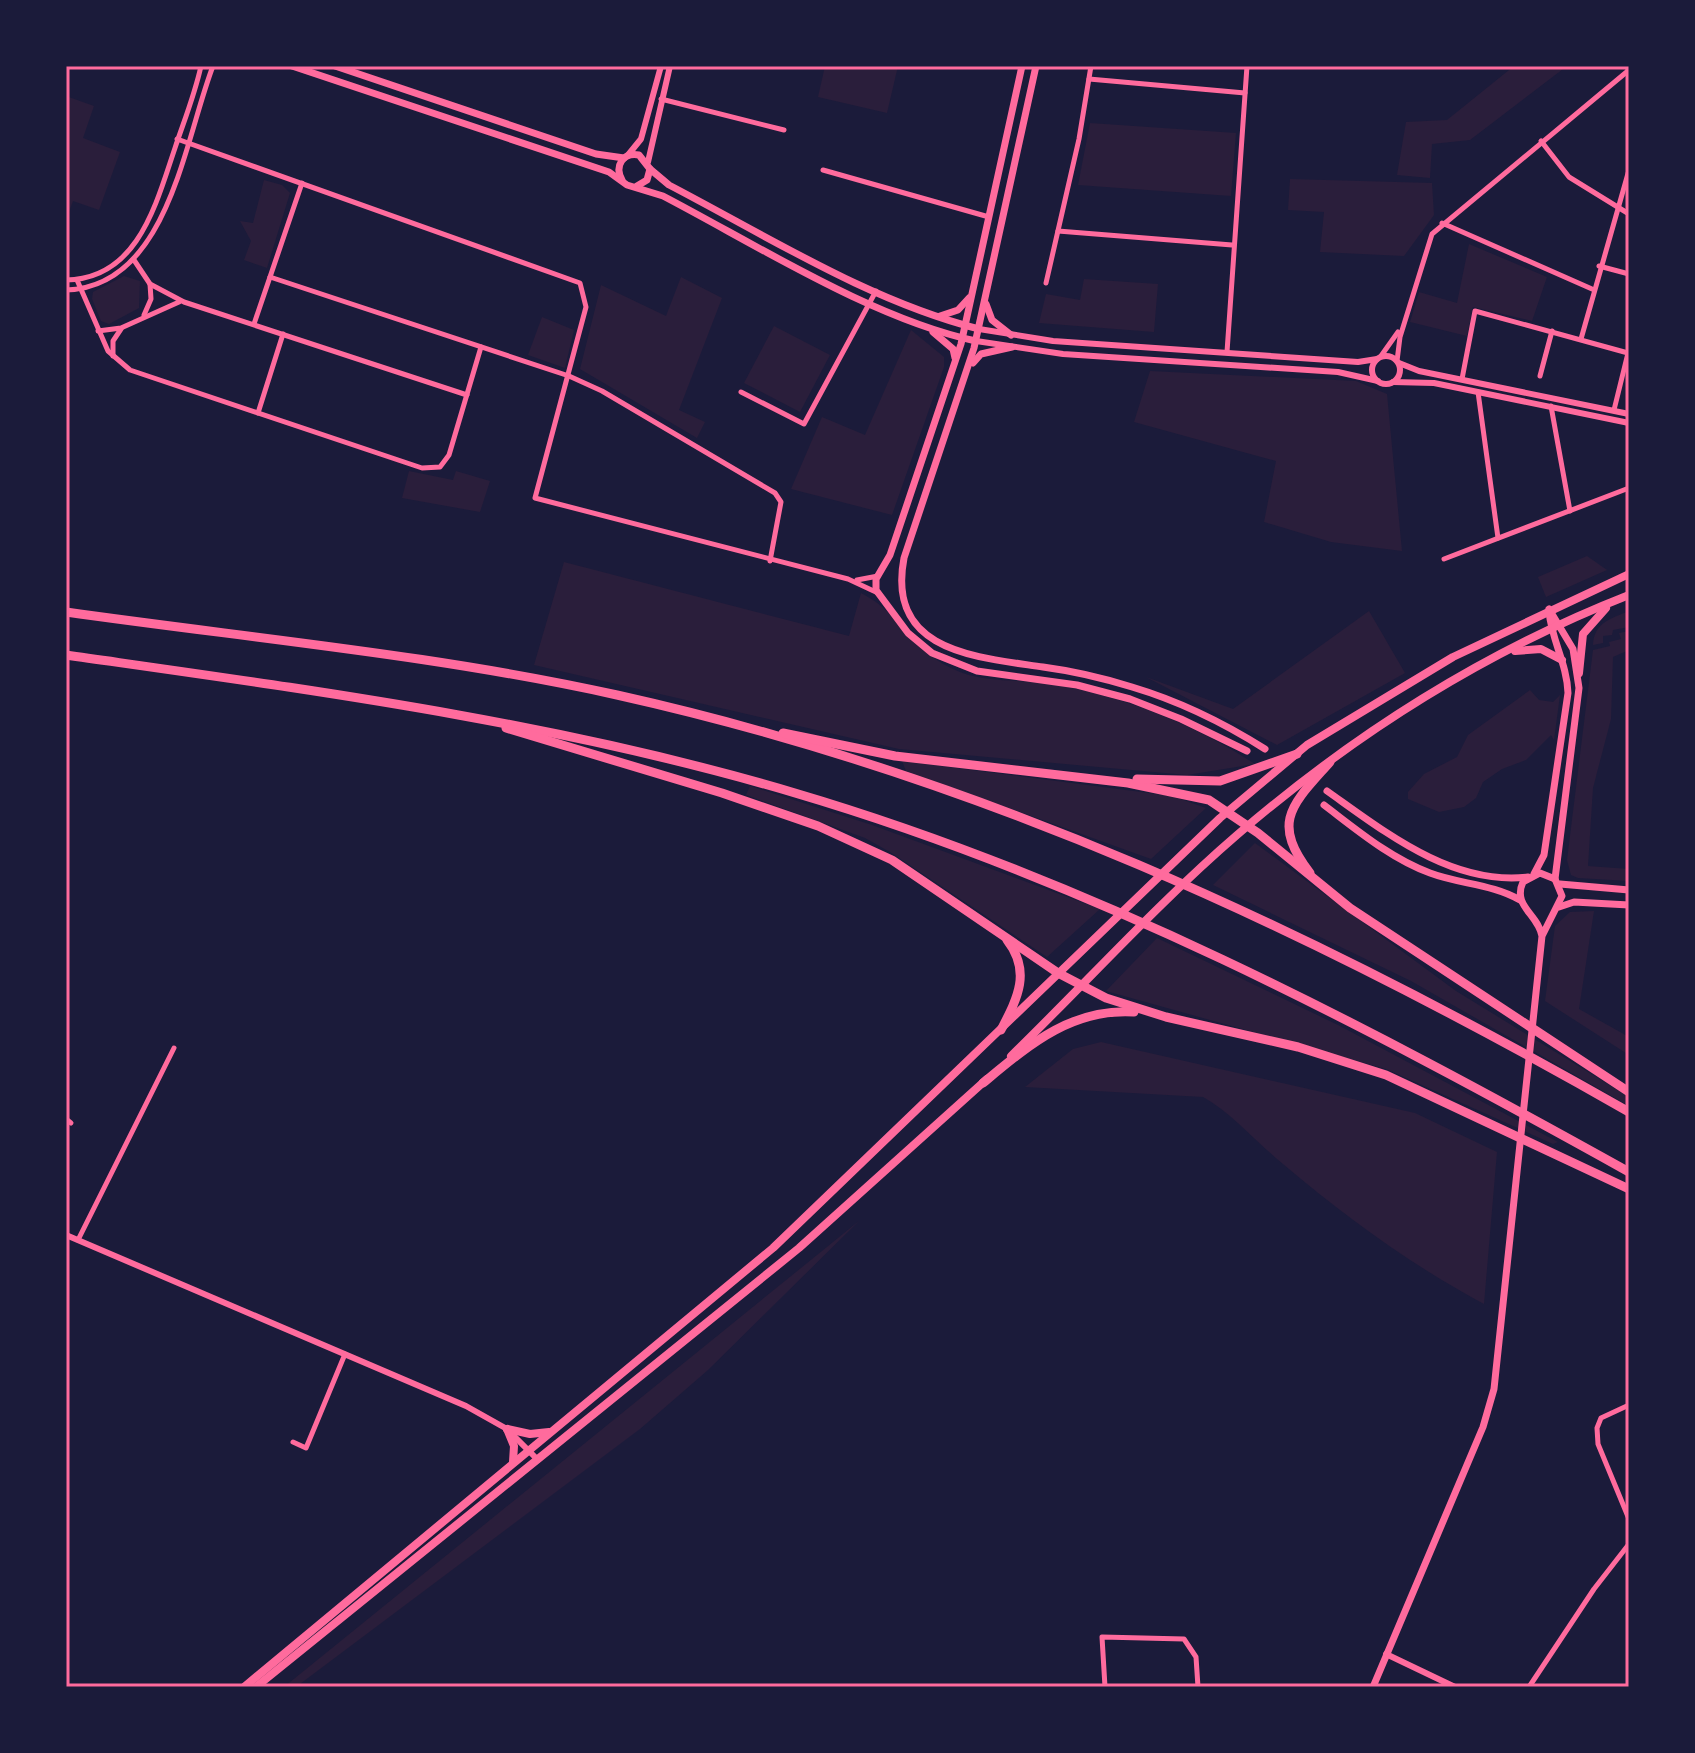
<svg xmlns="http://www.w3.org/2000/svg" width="1695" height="1753" font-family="Figtree,sans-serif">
	<rect width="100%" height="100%" fill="#1b1b3a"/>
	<g fill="#2a1e3b">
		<polygon points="825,66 898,66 887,113 818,97"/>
		<polygon points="1514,66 1567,66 1470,140 1432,144 1430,178 1397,175 1406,122 1447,120"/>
		<polygon points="66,96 94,106 83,138 120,152 99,210 73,201 66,220"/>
		<polygon points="1090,123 1236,133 1231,196 1078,185"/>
		<polygon points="1290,179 1432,183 1434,215 1404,256 1320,252 1324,212 1288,210"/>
		<polygon points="264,180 282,185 290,193 267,268 244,260 251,241 240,221 253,223"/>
		<polygon points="1469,244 1547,277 1532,321 1473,307 1467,336 1410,322 1419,292 1457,303"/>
		<polygon points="124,276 140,281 139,308 109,324 101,321 92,299 93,292"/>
		<polygon points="681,277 722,298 679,410 705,422 697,438 580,369 601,285 666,316"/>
		<polygon points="1084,279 1158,284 1154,332 1039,323 1046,294 1080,300"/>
		<polygon points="542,317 574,330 565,368 528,355"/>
		<polygon points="774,326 830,355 800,412 744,383"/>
		<polygon points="911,330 944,357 944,367 892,515 791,489 822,417 865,435"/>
		<polygon points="1150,371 1356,381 1387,394 1402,551 1331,542 1264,522 1276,461 1134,422"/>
		<polygon points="409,471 453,480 456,471 490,481 480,512 402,498"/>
		<polygon points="1587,556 1607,570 1546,597 1538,577"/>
		<path d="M564,562L849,636L861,593C903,614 909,652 960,672C989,683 1020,679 1051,684C1123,696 1194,724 1255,764L1187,775L899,749L534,665Z"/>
		<polygon points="1369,611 1405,673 1277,745 1146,677 1233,709"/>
		<path d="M1629,611V627L1613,630L1612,635L1603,636V643L1593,645C1594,623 1610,619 1629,611Z"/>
		<polygon points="1629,631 1629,650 1613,657 1611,719 1593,788 1588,866 1629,869 1629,881 1578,878 1571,875 1567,860 1593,650 1610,646 1609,642 1621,639 1619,633"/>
		<polygon points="1530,690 1539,700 1553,702 1560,695 1554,740 1551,735 1526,760 1502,769 1483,782 1476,798 1464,807 1439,812 1408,799 1408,792 1424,774 1457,757 1468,735"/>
		<polygon points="902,761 1172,796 1206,808 1151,859 906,771"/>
		<polygon points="750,786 872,825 1100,909 1047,957 890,852 865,838 746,795"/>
		<polygon points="1255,843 1456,991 1629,1097 1629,1106 1411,981 1213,885"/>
		<polygon points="1594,911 1579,1009 1629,1037 1629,1055 1545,1001 1555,926 1570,912"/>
		<polygon points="1157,938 1338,1025 1558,1142 1553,1144 1386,1069 1106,991"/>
		<path d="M1101,1042L1415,1113L1497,1152L1484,1304C1413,1266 1344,1216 1283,1164C1256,1142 1233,1114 1203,1097L1025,1087L1073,1049Z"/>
		<polygon points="859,1221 708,1370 640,1429 296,1687 284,1687"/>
	</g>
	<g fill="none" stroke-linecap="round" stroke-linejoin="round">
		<g stroke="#ff6b9d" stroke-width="5">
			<polyline points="1089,79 1245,93"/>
			<polyline points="661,99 784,130"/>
			<polyline points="177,139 580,283 586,307 535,498 848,579 878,593"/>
			<polyline points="1541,141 1569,177 1629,214"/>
			<polyline points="823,170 989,217"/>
			<polyline points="1442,223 1592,289"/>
			<polyline points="1058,231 1232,245"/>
			<polyline points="134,260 150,284 184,302 467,395"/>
			<polyline points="1599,266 1629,274"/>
			<polyline points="270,277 569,376 602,391 775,493 781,502 770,561"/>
			<path d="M66,280C138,279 156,204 175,148C184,121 195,94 201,66"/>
			<polyline points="77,280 108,351 130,370 422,468 440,467 449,455 481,347"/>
			<polyline points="1046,283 1079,139 1091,66"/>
			<path d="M66,290C168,287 184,141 213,66"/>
			<polyline points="144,315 151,299 150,284"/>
			<polyline points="254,324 302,183"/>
			<polyline points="98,331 121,328 179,302"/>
			<polyline points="1581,339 1629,170"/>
			<polyline points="1227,352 1247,66"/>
			<polyline points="113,356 113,341 121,329"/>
			<polyline points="1381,356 1398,332"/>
			<polyline points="1397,361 1400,337 1432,234 1629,70"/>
			<polyline points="1540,376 1552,331"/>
			<polyline points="1462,379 1475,311 1628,353 1614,410"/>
			<polyline points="741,392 804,424 876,291"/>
			<polyline points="1478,392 1498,538"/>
			<polyline points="1551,406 1570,511"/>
			<polyline points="258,413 283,334"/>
			<polyline points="1444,559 1629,488"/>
			<polyline points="857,580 878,576"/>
			<polyline points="66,1119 71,1123"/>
			<polyline points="78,1240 174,1048"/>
			<polyline points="1629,1405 1601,1418 1597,1428 1598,1444 1629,1519"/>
			<polyline points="293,1442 306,1448 345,1354"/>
			<polyline points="1105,1687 1102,1637 1184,1639 1196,1657 1198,1687"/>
			<polyline points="1529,1687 1594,1589 1629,1544"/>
		</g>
		<g stroke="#ff6b9d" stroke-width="6">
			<polyline points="628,155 641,139 661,66"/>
			<polyline points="648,162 670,66"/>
			<polyline points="979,329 1053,341 1358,362 1377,359"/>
			<polyline points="976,341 1063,354 1338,372 1378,381"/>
			<circle cx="1386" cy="370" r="14"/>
			<polyline points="1399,363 1419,371 1629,414"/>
			<polyline points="1393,382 1434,383 1629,423"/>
			<polyline points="66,1235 466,1406 507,1429 538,1460"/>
			<polyline points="1386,1654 1455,1687"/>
		</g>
		<g stroke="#ff6b9d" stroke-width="7">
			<path d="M292,66L609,172L627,185L663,196C757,245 873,319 976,341"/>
			<polyline points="335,66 596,154 624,158"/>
			<polyline points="1022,66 961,344 890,555 876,579 876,590 908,633 932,653 977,671 1077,685 1130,699 1181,719 1247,751"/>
			<path d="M1036,66L974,348L904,558C886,652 976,657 1043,667C1073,671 1103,678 1132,687C1179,701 1224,723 1265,749"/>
			<path d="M650,169L669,185C769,237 869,301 979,329"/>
			<path d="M622,180C614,166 623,152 639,155L650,169L647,180L637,186"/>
			<polyline points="986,304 992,320 1011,335"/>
			<polyline points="940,316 958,310 969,298"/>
			<polyline points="933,332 953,349 955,358"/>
			<polyline points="973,363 981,354 1012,347"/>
			<polyline points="1549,609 1573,649 1579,688 1555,879"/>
			<path d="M1327,791C1385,832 1452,886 1528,877"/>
			<path d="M1324,805C1357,830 1390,858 1430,873C1459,884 1493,884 1520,900"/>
			<path d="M1534,874L1544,855L1568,693C1567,664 1552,641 1549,612"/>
			<polyline points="1560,884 1629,890"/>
			<polyline points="1559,907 1574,902 1629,905"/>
			<path d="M1373,1687L1483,1427L1494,1389L1542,936L1562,896L1555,879L1540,873L1523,882C1512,906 1538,914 1542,936"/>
		</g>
		<g stroke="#ff6b9d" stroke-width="8">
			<polyline points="1515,651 1541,649 1562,660"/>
			<polyline points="1579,673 1583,634 1606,608"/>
			<path d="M1011,1056C1086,983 1158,903 1237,835C1353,735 1486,651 1629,595"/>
			<polyline points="507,1429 530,1434 549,1432"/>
			<polyline points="507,1429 514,1446 513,1462"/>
			<polyline points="244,1687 773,1248 1220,818 1307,745 1453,657 1629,574"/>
			<polyline points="256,1687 799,1248 987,1079"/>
		</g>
		<g stroke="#ff6b9d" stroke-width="9">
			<path d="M66,612C249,638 437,655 617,695C981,776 1307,928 1629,1112"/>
			<path d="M66,655C311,690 557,722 795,793C1090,880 1361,1023 1629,1172"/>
			<polyline points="506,728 722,793 818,826 892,860 1058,973 1106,998 1166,1017 1298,1047 1386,1075 1629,1189"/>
			<polyline points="783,733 895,756 1128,783 1209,800 1258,833 1350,908 1629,1092"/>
			<polyline points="1137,779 1220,781 1297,754"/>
			<path d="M1310,873C1270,821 1293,804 1330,762"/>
			<path d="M1001,1030C1017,999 1032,972 1007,940"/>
			<path d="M983,1083C1029,1045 1071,1008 1134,1012"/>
		</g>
	</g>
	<rect width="1695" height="1753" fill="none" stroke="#1b1b3a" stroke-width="136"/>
	<rect x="68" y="68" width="1559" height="1617" fill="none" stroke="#ff6b9d" stroke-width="3"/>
</svg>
